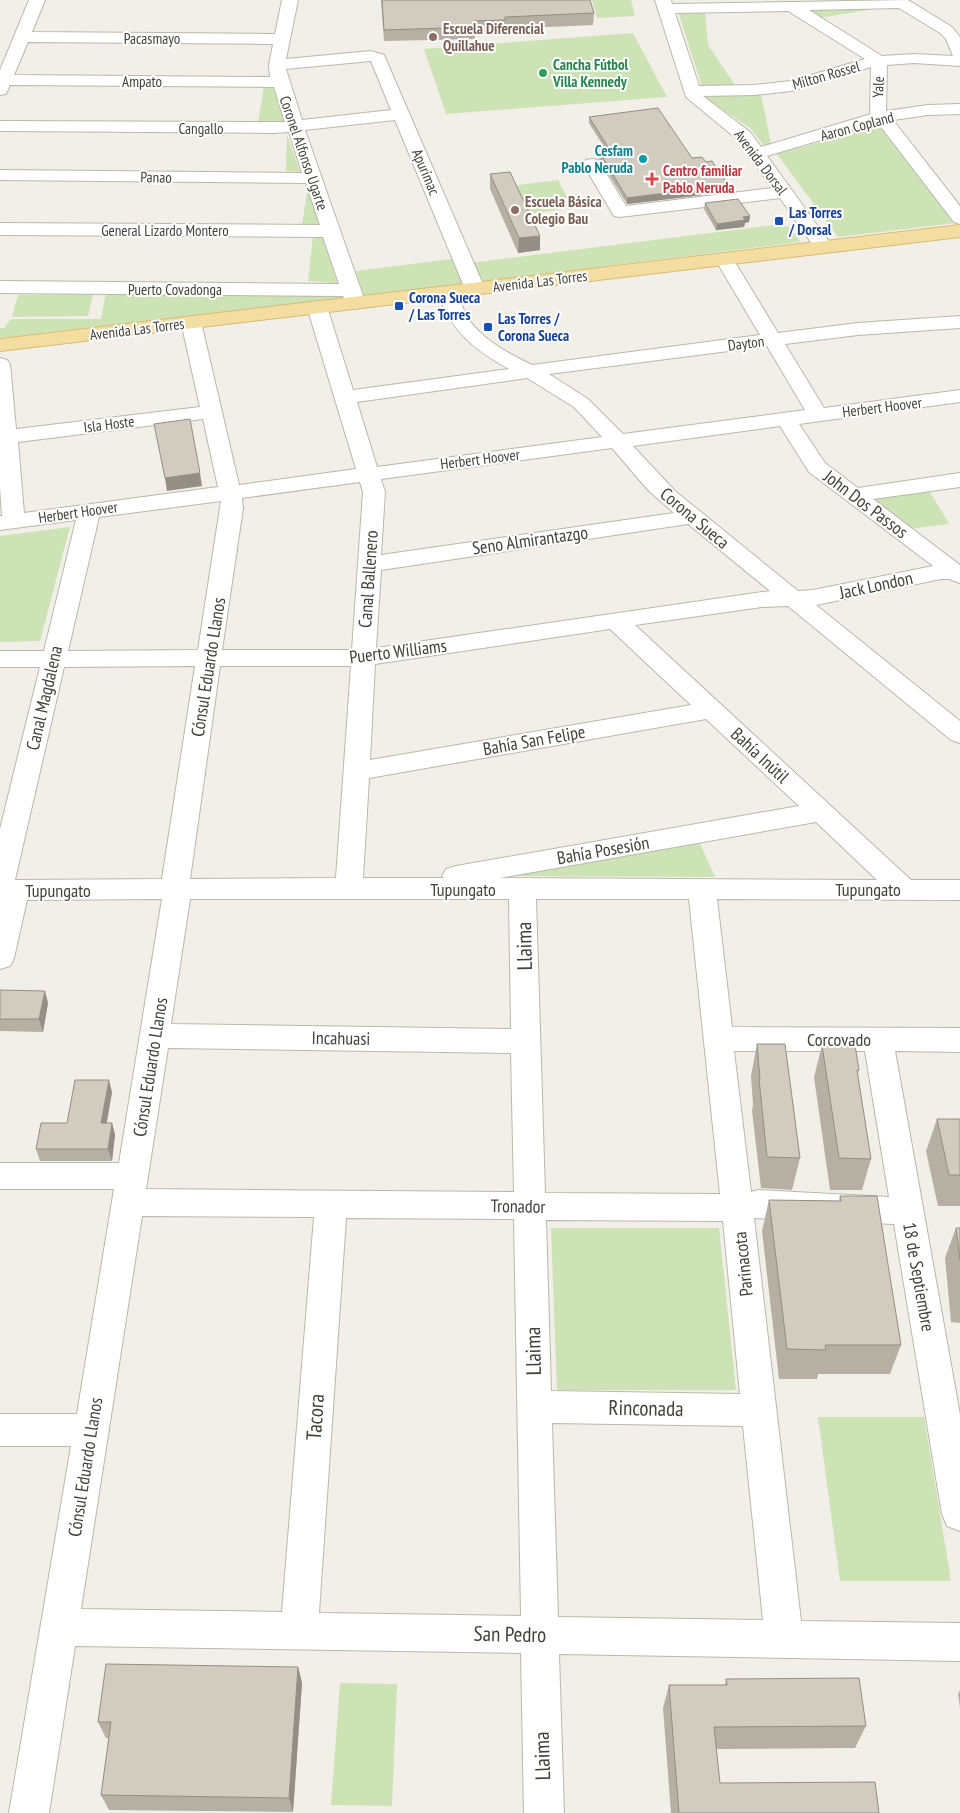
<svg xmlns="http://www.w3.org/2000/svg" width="960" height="1813" font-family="'PT Sans Narrow',sans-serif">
	<rect width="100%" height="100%" fill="#f2efe8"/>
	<g fill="#cde2b5">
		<polygon points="592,0 631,0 635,16 597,18"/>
		<polygon points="872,6 875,9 818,18 805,7"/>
		<polygon points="678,11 705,11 708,45 735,85 702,87"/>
		<polygon points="633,33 667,97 446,114 424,49"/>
		<polygon points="264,86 273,86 287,123 258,123"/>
		<polygon points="761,94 771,144 764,146 750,128 707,99 707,95"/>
		<polygon points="880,126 956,223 838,237 777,154"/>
		<polygon points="287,135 300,172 286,171"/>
		<polygon points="558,180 573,208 525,214 510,186"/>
		<polygon points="308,185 322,226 302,225"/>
		<polygon points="774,225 790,227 800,242 364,296 356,271 450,259 478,262"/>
		<polygon points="313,236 325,236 337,283 308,281"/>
		<polygon points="106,292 345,295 347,298 0,338 0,328 4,328 11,319 101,319"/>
		<polygon points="93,294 88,316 12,317 18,295"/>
		<polygon points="929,490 949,524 908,529 867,498"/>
		<polygon points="70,527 40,641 0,642 0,536"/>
		<polygon points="698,839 715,877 513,876 512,873"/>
		<polygon points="551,1228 719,1228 736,1390 557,1390"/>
		<polygon points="818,1417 924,1417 951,1581 840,1581"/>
		<polygon points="340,1683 397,1684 392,1806 331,1805"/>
	</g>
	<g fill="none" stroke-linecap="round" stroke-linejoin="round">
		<defs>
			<g id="minor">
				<path d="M29,0H45L32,32L275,34L282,0H298L286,59L371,51L384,55L485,289L482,293L475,295L468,293L465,289L395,120L305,130L361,290L365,303L362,307L355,309L348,307L343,296L0,293V281L339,284L323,237L0,235V223L320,225L306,183L0,180V170L302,173L289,132L274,133L0,131V121L285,122L274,87L10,85L6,94L0,95V70ZM28,42L273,44L269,65L270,77L14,75ZM371,61L391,110L302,120L286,69Z"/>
				<path d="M655,0H671L672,4L908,0L952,27L960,37V66L914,63L887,65L886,111L928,105L960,104V114L928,115L893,120L960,206V224L954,222L878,123L767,156L833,247L831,251L824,253L817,251L780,198L620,217L614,216L583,164L586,160L592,159L598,160L626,206L772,188L738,140L686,97ZM899,8L940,33L946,39L953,56L914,54L882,56L809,10ZM788,11L865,59L791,81L754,85L699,86L675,13ZM871,67L870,112L871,114L761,147L750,132L703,96L754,95L791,91Z"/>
				<path d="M724,253L731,255L733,259L778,333L858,323L960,316V328L858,335L785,344L824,408L960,390V402L799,424L825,463L858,488L960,473V487L873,499L960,565V583L949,579H941L816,605L960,721V743L951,740L788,606L762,607L635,625L911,880H960V900L717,899L732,1027L960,1028V1052L895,1051L960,1415V1531L947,1526L942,1514L894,1224L754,1218L801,1621L960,1623V1661L559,1654L564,1813H524L521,1653L75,1646L49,1813H9L71,1446H0V1414H77L114,1189H0V1163H119L162,899L27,900L14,958L10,966L0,969V829L40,667H0V651H44L76,520L0,530V516H2L0,487V358L7,360L10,364L16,429L200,407L181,322L184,318L191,316L198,318L201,322L239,485L356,469L307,307L310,303L317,301L324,303L327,307L353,390L509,369C473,349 452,332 437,292L440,288L447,286L454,288C461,298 462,310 469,320C484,341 510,354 532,365L760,335L715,259L717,255ZM767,346L805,410L623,434L588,399L549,374ZM527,378L574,407L602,437L377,467L357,402ZM203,419L218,487L24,513L18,442ZM780,426L809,472L933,566L813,590L798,591L675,491L633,446ZM612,448L648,490L674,513L381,555L385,492L381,479ZM360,482L363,492L352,650H222L243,508L242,498ZM221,501L198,650L68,651L99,517ZM688,524L770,591L376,648L381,570ZM610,629L691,705L370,760L375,664ZM195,666L162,879L15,880L64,667ZM220,666H351L336,878L190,879ZM706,719L799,806L456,866L446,869L442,876L444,878H363L369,778ZM816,822L877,880L500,878ZM190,899H509L511,1029L171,1024ZM536,899H689L720,1194L545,1193ZM168,1048L511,1053L514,1192L146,1189ZM734,1051H865L889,1197L758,1190L751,1192ZM142,1216L314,1217L282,1612L81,1609ZM346,1218L514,1219L521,1616L319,1613ZM546,1220L723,1221L740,1394L551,1391ZM552,1423L743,1426L763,1620L558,1617Z"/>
			</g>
			<polygon id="major" points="960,225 960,237 0,351 0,339"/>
		</defs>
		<use href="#minor" stroke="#bcb7ac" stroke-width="2"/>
		<use href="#major" stroke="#d6bb72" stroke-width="2"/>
		<use href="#minor" fill="#fff" fill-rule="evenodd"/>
		<use href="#major" fill="#f3dda0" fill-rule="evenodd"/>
	</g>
	<g fill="#b5afa4">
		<polygon points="381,0 594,13 593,25 505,29 505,31 475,32 475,39 384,41"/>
		<polygon points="589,117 692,158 706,162 728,185 728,192 627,204 596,154 597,148 604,147 589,123"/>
		<polygon points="490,174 540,236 540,250 518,253 490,189"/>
		<polygon points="705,203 750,216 749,222 745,223 744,227 716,230 704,209"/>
		<polygon points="0,990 48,1003 43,1032 0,1031"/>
		<polygon points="757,1044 800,1158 792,1190 761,1188 752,1111 753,1104 751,1076"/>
		<polygon points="822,1045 859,1070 857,1074 871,1159 862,1190 830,1190 814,1077"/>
		<polygon points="112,1092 107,1123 112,1123 115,1135 112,1161 40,1161 36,1149"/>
		<polygon points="937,1119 960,1119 960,1206 938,1206 926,1151"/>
		<polygon points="840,1196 901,1345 890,1374 818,1374 817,1379 779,1379 762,1231 769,1200 839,1201"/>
		<polygon points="956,1228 960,1228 960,1323 951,1322 945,1258"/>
		<polygon points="298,1667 302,1683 293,1812 109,1810 101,1795 109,1738 106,1738 98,1722"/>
		<polygon points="726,1679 866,1726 855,1748 716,1749 720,1783 879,1813 671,1813 663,1708 669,1685 725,1685"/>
		<polygon points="960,1690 960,1708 958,1694"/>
	</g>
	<g fill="#938e86">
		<polygon points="728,185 728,192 627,204 627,198"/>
		<polygon points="750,216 749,222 745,223 744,227 716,230 717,224 743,217"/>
		<polygon points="540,236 540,250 518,253 519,238"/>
		<polygon points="200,473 202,486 167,491 165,478"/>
		<polygon points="45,991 48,1003 43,1032 39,1019"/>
		<polygon points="109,1080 112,1092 104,1135 101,1123"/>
		<polygon points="112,1123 115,1135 112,1161 108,1149"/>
		<polygon points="298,1667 302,1683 293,1812 289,1798"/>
	</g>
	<g fill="#d2cbbf" stroke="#938e86">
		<polygon points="382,0 590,0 594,13 505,17 505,20 474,21 475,27 384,30"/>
		<polygon points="658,108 692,158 702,157 706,162 712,161 728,185 627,198 597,148 608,147 589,117"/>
		<polygon points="510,172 540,236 519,238 490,174"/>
		<polygon points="738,199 750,216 743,217 745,220 717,224 705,203"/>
		<polygon points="190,419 200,473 165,478 154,424"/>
		<polygon points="0,990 45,991 39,1019 0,1019"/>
		<polygon points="757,1044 785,1044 800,1158 767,1157 759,1079 760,1079"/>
		<polygon points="822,1045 855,1045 859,1070 857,1070 871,1159 839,1158"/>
		<polygon points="75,1080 109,1080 101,1123 112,1123 108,1149 36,1149 41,1123 67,1123"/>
		<polygon points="937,1119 960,1119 960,1175 949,1175"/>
		<polygon points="840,1196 877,1196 901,1345 825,1345 826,1350 787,1349 769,1200 841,1201"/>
		<polygon points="956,1228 960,1228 960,1260"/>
		<polygon points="106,1664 298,1667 289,1798 101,1795 111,1722 98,1722"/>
		<polygon points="859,1678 866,1726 714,1727 720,1783 875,1782 879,1813 679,1813 669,1685 727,1685 726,1679"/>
	</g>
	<g fill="#8d6e63" stroke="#fff" stroke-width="2">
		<circle cx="433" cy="37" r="5"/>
		<circle cx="515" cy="210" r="5"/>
	</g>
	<circle fill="#2e9e5b" stroke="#fff" stroke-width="2" cx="543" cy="73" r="5"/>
	<circle fill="#0f9aa8" stroke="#fff" stroke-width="2" cx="643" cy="159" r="5"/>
	<path fill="#e0444e" stroke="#fff" stroke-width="2" d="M649.5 171.5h5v5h5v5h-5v5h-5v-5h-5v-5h5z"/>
	<g fill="#1a4fb4" stroke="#fff" stroke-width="2">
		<rect x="774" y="216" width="10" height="10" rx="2.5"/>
		<rect x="394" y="301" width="10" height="10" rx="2.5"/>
		<rect x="483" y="322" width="10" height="10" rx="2.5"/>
	</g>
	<g text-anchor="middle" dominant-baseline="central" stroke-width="4" stroke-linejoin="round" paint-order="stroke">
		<g font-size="15" font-weight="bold" fill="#785e54" stroke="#fff" text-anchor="start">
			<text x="443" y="28">Escuela Diferencial<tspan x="443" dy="17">Quillahue</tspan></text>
			<text x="525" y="201">Escuela Básica<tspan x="525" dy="17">Colegio Bau</tspan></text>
		</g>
		<g font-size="15" fill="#454038" stroke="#fff">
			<text x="152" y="38">Pacasmayo</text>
			<text transform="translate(826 75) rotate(-16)">Milton Rossel</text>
			<text x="142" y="81">Ampato</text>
			<text transform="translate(878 87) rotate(-88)">Yale</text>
			<text transform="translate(857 126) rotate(-15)">Aaron Copland</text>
			<text x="201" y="128">Cangallo</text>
			<text transform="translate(304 153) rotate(71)">Coronel Alfonso Ugarte</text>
			<text transform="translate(761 162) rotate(53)">Avenida Dorsal</text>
			<text transform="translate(426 172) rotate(67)">Apurímac</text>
			<text transform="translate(156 177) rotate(1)">Panao</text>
			<text x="165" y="230">General Lizardo Montero</text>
			<text transform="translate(540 281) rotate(-7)">Avenida Las Torres</text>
			<text x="175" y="289">Puerto Covadonga</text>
			<text transform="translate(137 329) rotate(-7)">Avenida Las Torres</text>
			<text transform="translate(746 343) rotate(-7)">Dayton</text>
			<text transform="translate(882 407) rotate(-7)">Herbert Hoover</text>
			<text transform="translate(109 424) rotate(-7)">Isla Hoste</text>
			<text transform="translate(480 459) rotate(-7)">Herbert Hoover</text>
			<text transform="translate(78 512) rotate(-8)">Herbert Hoover</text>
		</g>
		<g font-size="15" font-weight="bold" fill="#27864d" stroke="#fff" text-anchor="start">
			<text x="553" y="64">Cancha Fútbol<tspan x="553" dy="17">Villa Kennedy</tspan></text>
		</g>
		<g font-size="15" font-weight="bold" fill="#0d838f" stroke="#fff" text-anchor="end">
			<text x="633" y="150">Cesfam<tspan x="633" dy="17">Pablo Neruda</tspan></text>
		</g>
		<g font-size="15" font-weight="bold" fill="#be3a42" stroke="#fff" text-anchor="start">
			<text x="663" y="170">Centro familiar<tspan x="663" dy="17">Pablo Neruda</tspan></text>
		</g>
		<g font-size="15" font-weight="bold" fill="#164399" stroke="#fff" text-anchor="start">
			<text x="789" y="212">Las Torres<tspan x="789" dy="17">/ Dorsal</tspan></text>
			<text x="409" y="297">Corona Sueca<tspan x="409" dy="17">/ Las Torres</tspan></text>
			<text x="498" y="318">Las Torres /<tspan x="498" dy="17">Corona Sueca</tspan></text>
		</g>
		<g font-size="18" fill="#454038" stroke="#fff">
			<text transform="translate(866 504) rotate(37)">John Dos Passos</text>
			<text transform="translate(695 518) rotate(40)">Corona Sueca</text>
			<text transform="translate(530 540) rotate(-8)">Seno Almirantazgo</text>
			<text transform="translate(368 579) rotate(-86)">Canal Ballenero</text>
			<text transform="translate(876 585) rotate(-12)">Jack London</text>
			<text transform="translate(398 651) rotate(-7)">Puerto Williams</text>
			<text transform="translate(208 667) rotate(-81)">Cónsul Eduardo Llanos</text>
			<text transform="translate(44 698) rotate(-77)">Canal Magdalena</text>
			<text transform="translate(534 740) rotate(-10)">Bahía San Felipe</text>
			<text transform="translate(760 755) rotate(43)">Bahía Inútil</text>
			<text transform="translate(603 850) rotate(-10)">Bahía Posesión</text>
			<text x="463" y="889">Tupungato</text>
			<text x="868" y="889">Tupungato</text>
			<text x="58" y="890">Tupungato</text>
			<text transform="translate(341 1038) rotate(1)">Incahuasi</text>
			<text x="839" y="1039">Corcovado</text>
			<text transform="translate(150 1067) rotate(-81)">Cónsul Eduardo Llanos</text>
			<text transform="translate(518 1206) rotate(1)">Tronador</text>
			<text transform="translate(743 1264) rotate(-96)">Parinacota</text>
			<text transform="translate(919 1277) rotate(80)">18 de Septiembre</text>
			<text transform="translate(85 1467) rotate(-81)">Cónsul Eduardo Llanos</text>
		</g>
		<g font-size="21" fill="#454038" stroke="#fff">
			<text transform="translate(524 946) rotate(-91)">Llaima</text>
			<text transform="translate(533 1351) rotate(-91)">Llaima</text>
			<text transform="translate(646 1408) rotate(1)">Rinconada</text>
			<text transform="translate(315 1417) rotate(-86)">Tacora</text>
			<text transform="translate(510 1634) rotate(1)">San Pedro</text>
			<text transform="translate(542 1756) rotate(-92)">Llaima</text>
		</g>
	</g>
</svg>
